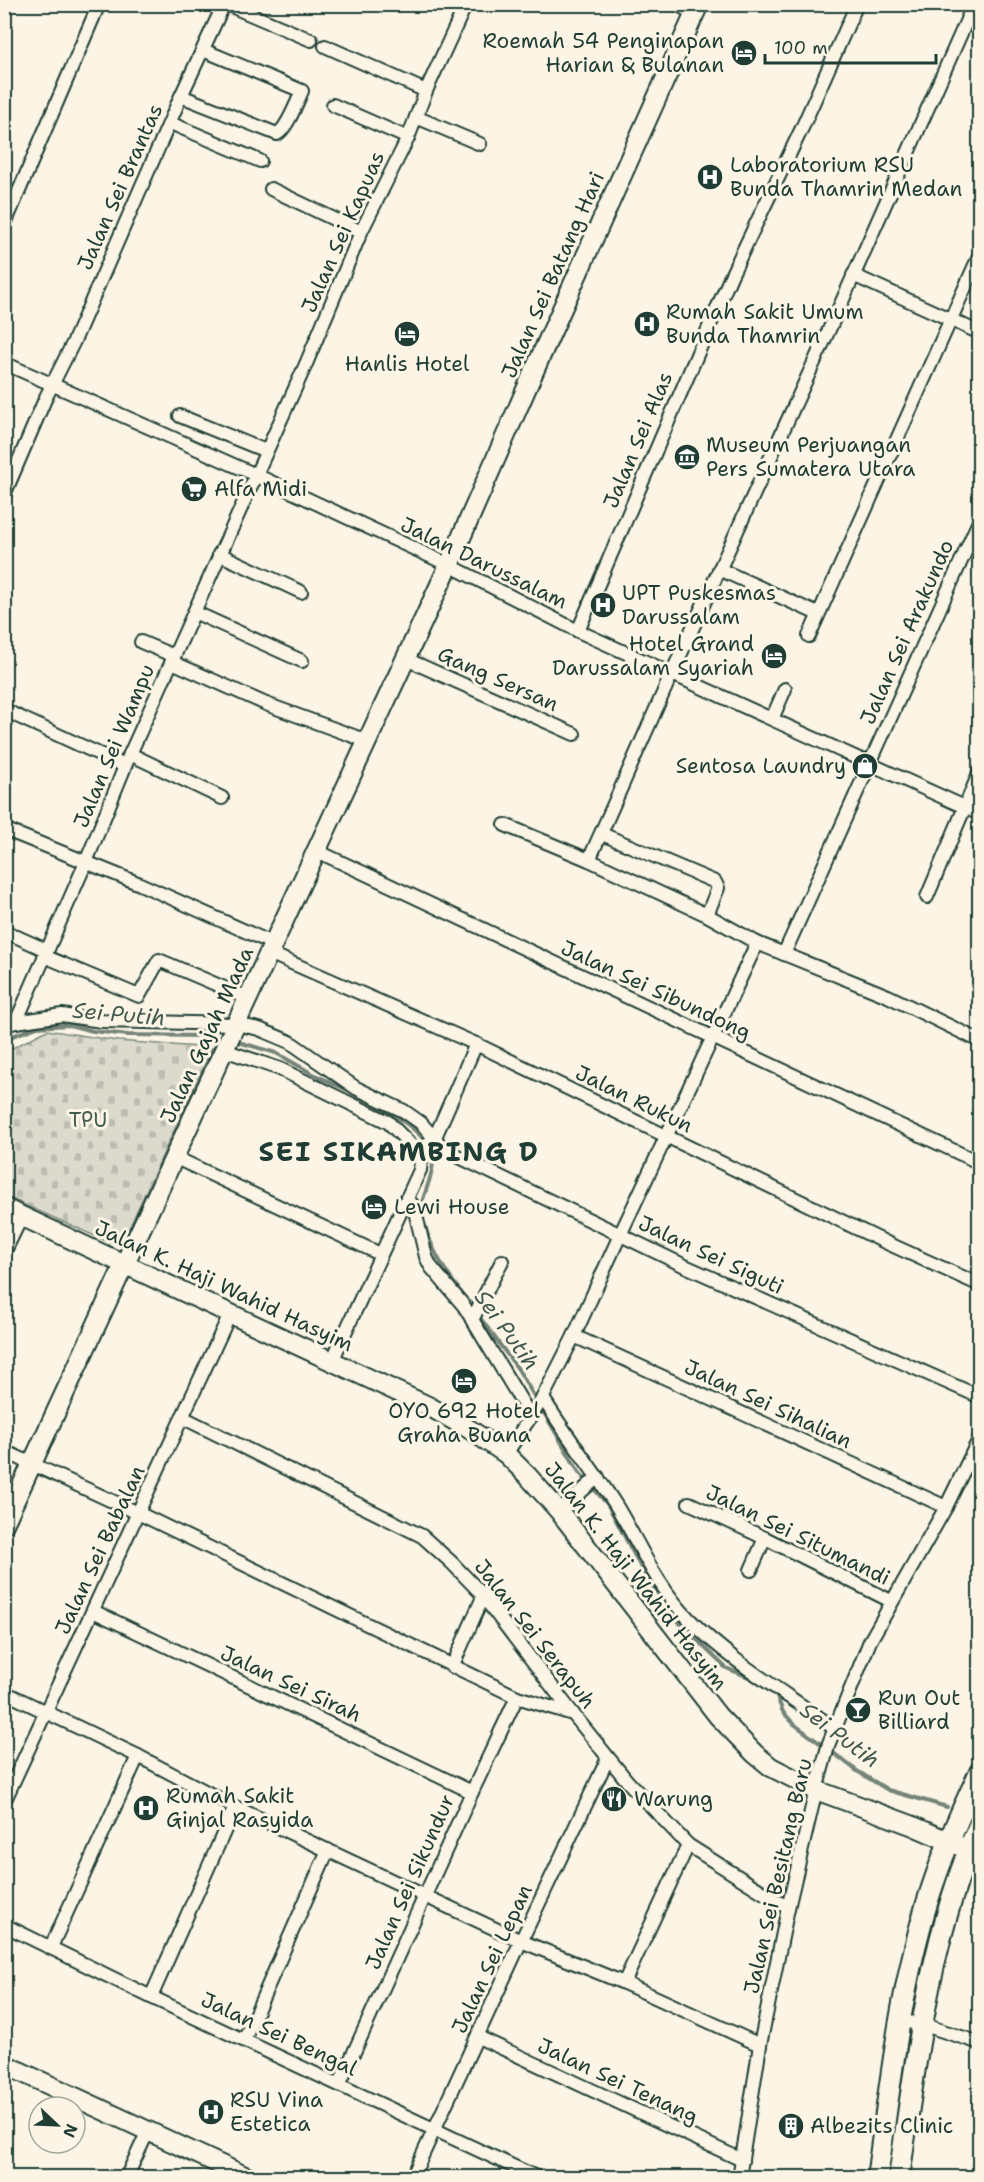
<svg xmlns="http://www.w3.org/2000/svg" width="984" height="2182" font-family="'Shantell Sans',sans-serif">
	<defs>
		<pattern id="cemetery-stones" width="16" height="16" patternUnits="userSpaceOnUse" patternTransform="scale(1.5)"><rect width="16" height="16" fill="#dcdacc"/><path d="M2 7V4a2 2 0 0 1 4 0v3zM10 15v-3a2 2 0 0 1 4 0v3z" fill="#bcbcb0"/></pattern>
	</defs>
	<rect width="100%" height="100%" fill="#fcf5e5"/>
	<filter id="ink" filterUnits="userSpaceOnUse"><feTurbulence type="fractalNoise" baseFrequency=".0167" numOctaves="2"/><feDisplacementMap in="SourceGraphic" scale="12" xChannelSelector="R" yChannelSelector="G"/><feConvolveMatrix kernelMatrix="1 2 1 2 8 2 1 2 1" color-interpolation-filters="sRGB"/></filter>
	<g filter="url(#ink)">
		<polygon fill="url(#cemetery-stones)" stroke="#7e8c80" stroke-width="1.5" points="47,1030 118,1041 212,1048 124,1239 108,1242 5,1196 5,1052"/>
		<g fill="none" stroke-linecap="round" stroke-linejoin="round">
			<g stroke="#758479" stroke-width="4">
				<polyline points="4,1039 37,1027 69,1025 93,1031 128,1035 205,1036 222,1039"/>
				<polyline points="235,1041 276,1053 315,1075 354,1093"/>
				<path d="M361,1097C383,1109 431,1131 433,1160C434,1174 423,1195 420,1210"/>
				<path d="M424,1223C434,1256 446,1273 466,1299"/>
				<polyline points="478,1315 518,1369 579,1472 608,1505 647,1579 682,1626 726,1668 758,1681"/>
				<polyline points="775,1692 783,1712 794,1724 825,1747"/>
				<polyline points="831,1751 857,1771 888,1790 947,1807"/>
			</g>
			<defs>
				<g id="street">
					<polyline points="226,4 311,40"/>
					<polyline points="676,4 695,14"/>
					<polyline points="325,46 426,91"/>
					<path d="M181,96L277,134C287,129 297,102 302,91L203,50"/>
					<polyline points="333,105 408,138"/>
					<polyline points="416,117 480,144"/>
					<polyline points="170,123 260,161"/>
					<polyline points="271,189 361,232"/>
					<polyline points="4,226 99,4"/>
					<polyline points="853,275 980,333"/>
					<polyline points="4,363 256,475 449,565 578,631 980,814"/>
					<polyline points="180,416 266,451"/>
					<polyline points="4,495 46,397 74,341 181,96 224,4"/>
					<polyline points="219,554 301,592"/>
					<polyline points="719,569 818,614"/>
					<polyline points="194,612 302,661"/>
					<polyline points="578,631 731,276 802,128 857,4"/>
					<polyline points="809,636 980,254"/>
					<polyline points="141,642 174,656"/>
					<polyline points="406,659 574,734"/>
					<polyline points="172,662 266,704 367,741"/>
					<polyline points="4,710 125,766"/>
					<polyline points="772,719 785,689"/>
					<polyline points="130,754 222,798"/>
					<polyline points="505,825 589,860 707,915 757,943 888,996 980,1041"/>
					<polyline points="4,829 140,884 274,944"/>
					<polyline points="602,834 715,882 718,888 707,915"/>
					<polyline points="317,851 980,1163"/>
					<polyline points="589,860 672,673 844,297 974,4"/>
					<polyline points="927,897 980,771"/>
					<polyline points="4,931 46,950"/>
					<polyline points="269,953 476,1044 887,1243 980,1285"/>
					<polyline points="784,954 980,519"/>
					<polyline points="44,956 139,996 159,960 248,998"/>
					<polyline points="16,1022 62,1015 101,1021 236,1024 259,1029 290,1042 356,1088 404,1111 421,1123 445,1150 685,1266 980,1397"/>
					<polyline points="4,1025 16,1022 86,862 130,754 306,364 361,232 408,138 426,91 466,4"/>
					<polyline points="224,1050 280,1069 388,1122 419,1153 421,1161 420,1170 332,1361"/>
					<polyline points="419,1153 435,1137 476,1044"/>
					<polyline points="174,1157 380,1254"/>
					<polyline points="407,1198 414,1207 426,1257 431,1267 464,1306 531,1417"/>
					<polyline points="4,1253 22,1216"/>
					<polyline points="472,1320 502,1261"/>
					<polyline points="574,1336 946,1507"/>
					<path d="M543,1398C566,1436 594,1470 617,1507C640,1545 657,1587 689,1619C731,1662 786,1693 835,1729"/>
					<polyline points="182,1417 422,1536 451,1562 479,1591 573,1714 628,1782 688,1845 788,1908"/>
					<polyline points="4,1451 138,1513 517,1697 573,1714"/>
					<polyline points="506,1454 541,1401 574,1336 620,1235 757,943"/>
					<polyline points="689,1503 765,1538 891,1601"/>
					<polyline points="559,1511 598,1477"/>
					<polyline points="751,1570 765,1538"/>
					<polyline points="93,1611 472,1792"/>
					<polyline points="452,1667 483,1597"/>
					<polyline points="4,1692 138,1756 235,1807 521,1941 624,1983 760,2045"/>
					<polyline points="4,1802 230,1314"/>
					<polyline points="4,1925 151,1997 538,2178"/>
					<polyline points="51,1947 138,1756"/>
					<polyline points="624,1983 688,1845"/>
					<polyline points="151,1997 235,1807"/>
					<polyline points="900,2021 921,2024 980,2043"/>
					<polyline points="478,2037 742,2160"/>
					<polyline points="244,2040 328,1850"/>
					<polyline points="340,2083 472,1792 517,1697"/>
					<polyline points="126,2178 148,2131"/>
					<polyline points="412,2178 521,1941 608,1758"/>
					<polyline points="739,2178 760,2045 788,1908 816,1790 829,1743 870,1641 946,1507 980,1437"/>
				</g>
				<g id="secondary">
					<polyline points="4,1208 430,1407 469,1429 506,1454 527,1475 559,1511 718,1716 755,1754 771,1767 816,1790 911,1825 962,1847"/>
					<polyline points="4,1524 449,565 535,369 699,4"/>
					<polyline points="4,2064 249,2178"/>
				</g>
				<g id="primary">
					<path d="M877,2178C890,2086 900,1992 927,1903C941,1858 959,1815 980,1772"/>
					<path d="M899,2178C916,2058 930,1935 980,1823"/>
				</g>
			</defs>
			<use href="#street" stroke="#1f3d34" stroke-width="16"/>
			<use href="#secondary" stroke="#1f3d34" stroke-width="22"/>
			<use href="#primary" stroke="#1f3d34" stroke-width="24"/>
			<use href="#street" stroke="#fcf5e5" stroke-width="12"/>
			<use href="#secondary" stroke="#fcf5e5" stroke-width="18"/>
			<use href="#primary" stroke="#fcf5e5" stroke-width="20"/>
		</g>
	</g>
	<defs>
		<symbol id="hotel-disc" viewBox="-11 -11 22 22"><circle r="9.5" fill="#1f3d34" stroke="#fcf5e5"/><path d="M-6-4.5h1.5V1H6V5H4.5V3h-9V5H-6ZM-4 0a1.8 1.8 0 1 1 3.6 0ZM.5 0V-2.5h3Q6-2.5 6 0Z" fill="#fff"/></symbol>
		<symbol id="hospital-disc" viewBox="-11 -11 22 22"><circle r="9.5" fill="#1f3d34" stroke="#fcf5e5"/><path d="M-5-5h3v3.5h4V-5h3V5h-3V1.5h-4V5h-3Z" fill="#fff"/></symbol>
		<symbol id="museum-disc" viewBox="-11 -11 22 22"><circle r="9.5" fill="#1f3d34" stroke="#fcf5e5"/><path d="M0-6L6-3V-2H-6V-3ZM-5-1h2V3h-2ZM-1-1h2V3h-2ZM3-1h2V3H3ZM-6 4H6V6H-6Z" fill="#fff"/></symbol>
		<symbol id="supermarket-disc" viewBox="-11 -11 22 22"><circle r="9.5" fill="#1f3d34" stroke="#fcf5e5"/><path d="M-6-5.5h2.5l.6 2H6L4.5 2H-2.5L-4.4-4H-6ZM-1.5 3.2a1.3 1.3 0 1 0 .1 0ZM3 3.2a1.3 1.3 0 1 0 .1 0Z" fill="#fff"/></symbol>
		<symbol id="shop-disc" viewBox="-11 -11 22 22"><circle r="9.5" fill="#1f3d34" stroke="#fcf5e5"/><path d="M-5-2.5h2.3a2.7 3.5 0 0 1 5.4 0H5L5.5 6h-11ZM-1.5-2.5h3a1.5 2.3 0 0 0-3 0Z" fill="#fff"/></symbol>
		<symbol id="bar-disc" viewBox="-11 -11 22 22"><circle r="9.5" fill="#1f3d34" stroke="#fcf5e5"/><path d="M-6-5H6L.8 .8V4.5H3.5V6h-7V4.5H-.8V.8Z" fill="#fff"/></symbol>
		<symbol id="restaurant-disc" viewBox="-11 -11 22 22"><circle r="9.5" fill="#1f3d34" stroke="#fcf5e5"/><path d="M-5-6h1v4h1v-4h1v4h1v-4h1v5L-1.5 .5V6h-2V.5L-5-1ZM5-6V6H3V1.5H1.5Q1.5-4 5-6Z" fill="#fff"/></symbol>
		<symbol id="building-disc" viewBox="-11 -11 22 22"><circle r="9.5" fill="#1f3d34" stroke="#fcf5e5"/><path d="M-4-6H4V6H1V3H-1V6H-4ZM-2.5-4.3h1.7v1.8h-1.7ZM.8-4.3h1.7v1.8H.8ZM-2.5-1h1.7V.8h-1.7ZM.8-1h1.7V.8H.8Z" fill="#fff"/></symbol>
	</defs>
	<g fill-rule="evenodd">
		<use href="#hotel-disc" x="729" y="38" width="30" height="30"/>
		<use href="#hospital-disc" x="695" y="162" width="30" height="30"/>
		<use href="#hospital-disc" x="632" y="309" width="30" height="30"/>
		<use href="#hotel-disc" x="392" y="319" width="30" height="30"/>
		<use href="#museum-disc" x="672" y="442" width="30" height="30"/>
		<use href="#supermarket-disc" x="179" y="474" width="30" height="30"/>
		<use href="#hospital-disc" x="588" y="590" width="30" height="30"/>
		<use href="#hotel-disc" x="759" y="641" width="30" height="30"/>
		<use href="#shop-disc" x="850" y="751" width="30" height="30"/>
		<use href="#hotel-disc" x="359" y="1192" width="30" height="30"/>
		<use href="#hotel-disc" x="449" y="1366" width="30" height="30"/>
		<use href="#bar-disc" x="843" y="1695" width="30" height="30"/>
		<use href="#restaurant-disc" x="599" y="1784" width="30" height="30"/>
		<use href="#hospital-disc" x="131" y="1793" width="30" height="30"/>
		<use href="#hospital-disc" x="196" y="2097" width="30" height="30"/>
		<use href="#building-disc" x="776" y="2111" width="30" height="30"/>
	</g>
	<g text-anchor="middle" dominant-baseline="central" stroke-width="6" stroke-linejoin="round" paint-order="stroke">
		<g font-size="21" fill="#1f3d34" stroke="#fcf5e5" text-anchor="start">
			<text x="724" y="41" text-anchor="end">Roemah 54 Penginapan<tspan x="724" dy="24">Harian &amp; Bulanan</tspan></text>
			<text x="730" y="165">Laboratorium RSU<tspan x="730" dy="24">Bunda Thamrin Medan</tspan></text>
			<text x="666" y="312">Rumah Sakit Umum<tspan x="666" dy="24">Bunda Thamrin</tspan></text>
			<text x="407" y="364" text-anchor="middle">Hanlis Hotel</text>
			<text x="706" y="445">Museum Perjuangan<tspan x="706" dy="24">Pers Sumatera Utara</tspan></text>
			<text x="214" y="489">Alfa Midi</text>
			<text x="622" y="593">UPT Puskesmas<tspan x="622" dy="24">Darussalam</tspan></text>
			<text x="754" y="644" text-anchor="end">Hotel Grand<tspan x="754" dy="24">Darussalam Syariah</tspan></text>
			<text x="846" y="766" text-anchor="end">Sentosa Laundry</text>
			<text x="394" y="1207">Lewi House</text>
			<text x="464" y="1411" text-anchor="middle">OYO 692 Hotel<tspan x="464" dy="24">Graha Buana</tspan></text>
			<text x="878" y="1698">Run Out<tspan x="878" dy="24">Billiard</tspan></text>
			<text x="166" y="1796">Rumah Sakit<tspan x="166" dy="24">Ginjal Rasyida</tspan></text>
			<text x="634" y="1799">Warung</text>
			<text x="230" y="2100">RSU Vina<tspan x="230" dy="24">Estetica</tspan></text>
			<text x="810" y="2126">Albezits Clinic</text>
		</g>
		<g font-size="21" fill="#1f3d34" stroke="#fcf5e5">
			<text transform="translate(120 187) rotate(-66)">Jalan Sei Brantas</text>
			<text transform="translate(343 232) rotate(-66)">Jalan Sei Kapuas</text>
			<text transform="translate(553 275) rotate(-66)">Jalan Sei Batang Hari</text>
			<text transform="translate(638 440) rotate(-67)">Jalan Sei Alas</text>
			<text transform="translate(484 563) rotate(26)">Jalan Darussalam</text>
			<text transform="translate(907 632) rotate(-66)">Jalan Sei Arakundo</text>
			<text transform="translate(498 679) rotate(24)">Gang Sersan</text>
			<text transform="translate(114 746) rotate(-67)">Jalan Sei Wampu</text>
			<text transform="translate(656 990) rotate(25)">Jalan Sei Sibundong</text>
			<text transform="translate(207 1035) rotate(-65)">Jalan Gajah Mada</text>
			<text transform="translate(634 1099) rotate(26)">Jalan Rukun</text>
			<text transform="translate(711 1255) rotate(25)">Jalan Sei Siguti</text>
			<text transform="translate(224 1286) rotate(25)">Jalan K. Haji Wahid Hasyim</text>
			<text transform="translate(768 1404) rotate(25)">Jalan Sei Sihalian</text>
			<text transform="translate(798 1535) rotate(26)">Jalan Sei Situmandi</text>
			<text transform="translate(100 1550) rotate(-65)">Jalan Sei Babalan</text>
			<text transform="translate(636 1576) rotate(52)">Jalan K. Haji Wahid Hasyim</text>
			<text transform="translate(535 1634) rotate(52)">Jalan Sei Serapuh</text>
			<text transform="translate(291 1684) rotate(25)">Jalan Sei Sirah</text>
			<text transform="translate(778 1876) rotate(-77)">Jalan Sei Besitang Baru</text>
			<text transform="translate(410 1882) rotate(-66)">Jalan Sei Sikundur</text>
			<text transform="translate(492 1959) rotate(-65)">Jalan Sei Lepan</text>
			<text transform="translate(279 2034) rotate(25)">Jalan Sei Bengal</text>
			<text transform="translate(618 2081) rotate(25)">Jalan Sei Tenang</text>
		</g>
		<g font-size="21" fill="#455c52" stroke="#fcf5e5">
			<text x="88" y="1120">TPU</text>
		</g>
		<g font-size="22" font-style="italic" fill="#435a51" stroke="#fcf5e5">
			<text transform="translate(119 1014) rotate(5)">Sei Putih</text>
			<text transform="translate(507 1330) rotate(54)">Sei Putih</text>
			<text transform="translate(840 1735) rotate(37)">Sei Putih</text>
		</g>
		<g font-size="27" font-weight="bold" letter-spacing="1.5" fill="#1f3d34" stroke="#fcf5e5">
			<text x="399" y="1151">SEI SIKAMBING D</text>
		</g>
	</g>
	<rect width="984" height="2182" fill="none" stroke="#fcf5e5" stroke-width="24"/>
	<rect x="12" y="12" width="960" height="2158" fill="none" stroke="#1f3d34" stroke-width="2" filter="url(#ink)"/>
	<g transform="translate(57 2125) rotate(113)"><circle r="28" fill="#fcf5e5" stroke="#a4ab9e" stroke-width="1.5"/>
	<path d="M0-4.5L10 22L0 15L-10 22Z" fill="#1f3d34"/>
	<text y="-9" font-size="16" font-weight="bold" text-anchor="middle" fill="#1f3d34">N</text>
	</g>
	<path d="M765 54v9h171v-9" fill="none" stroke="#1f3d34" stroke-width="3"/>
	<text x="774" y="54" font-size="18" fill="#1f3d34" stroke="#fcf5e5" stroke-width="4.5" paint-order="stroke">100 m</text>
</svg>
